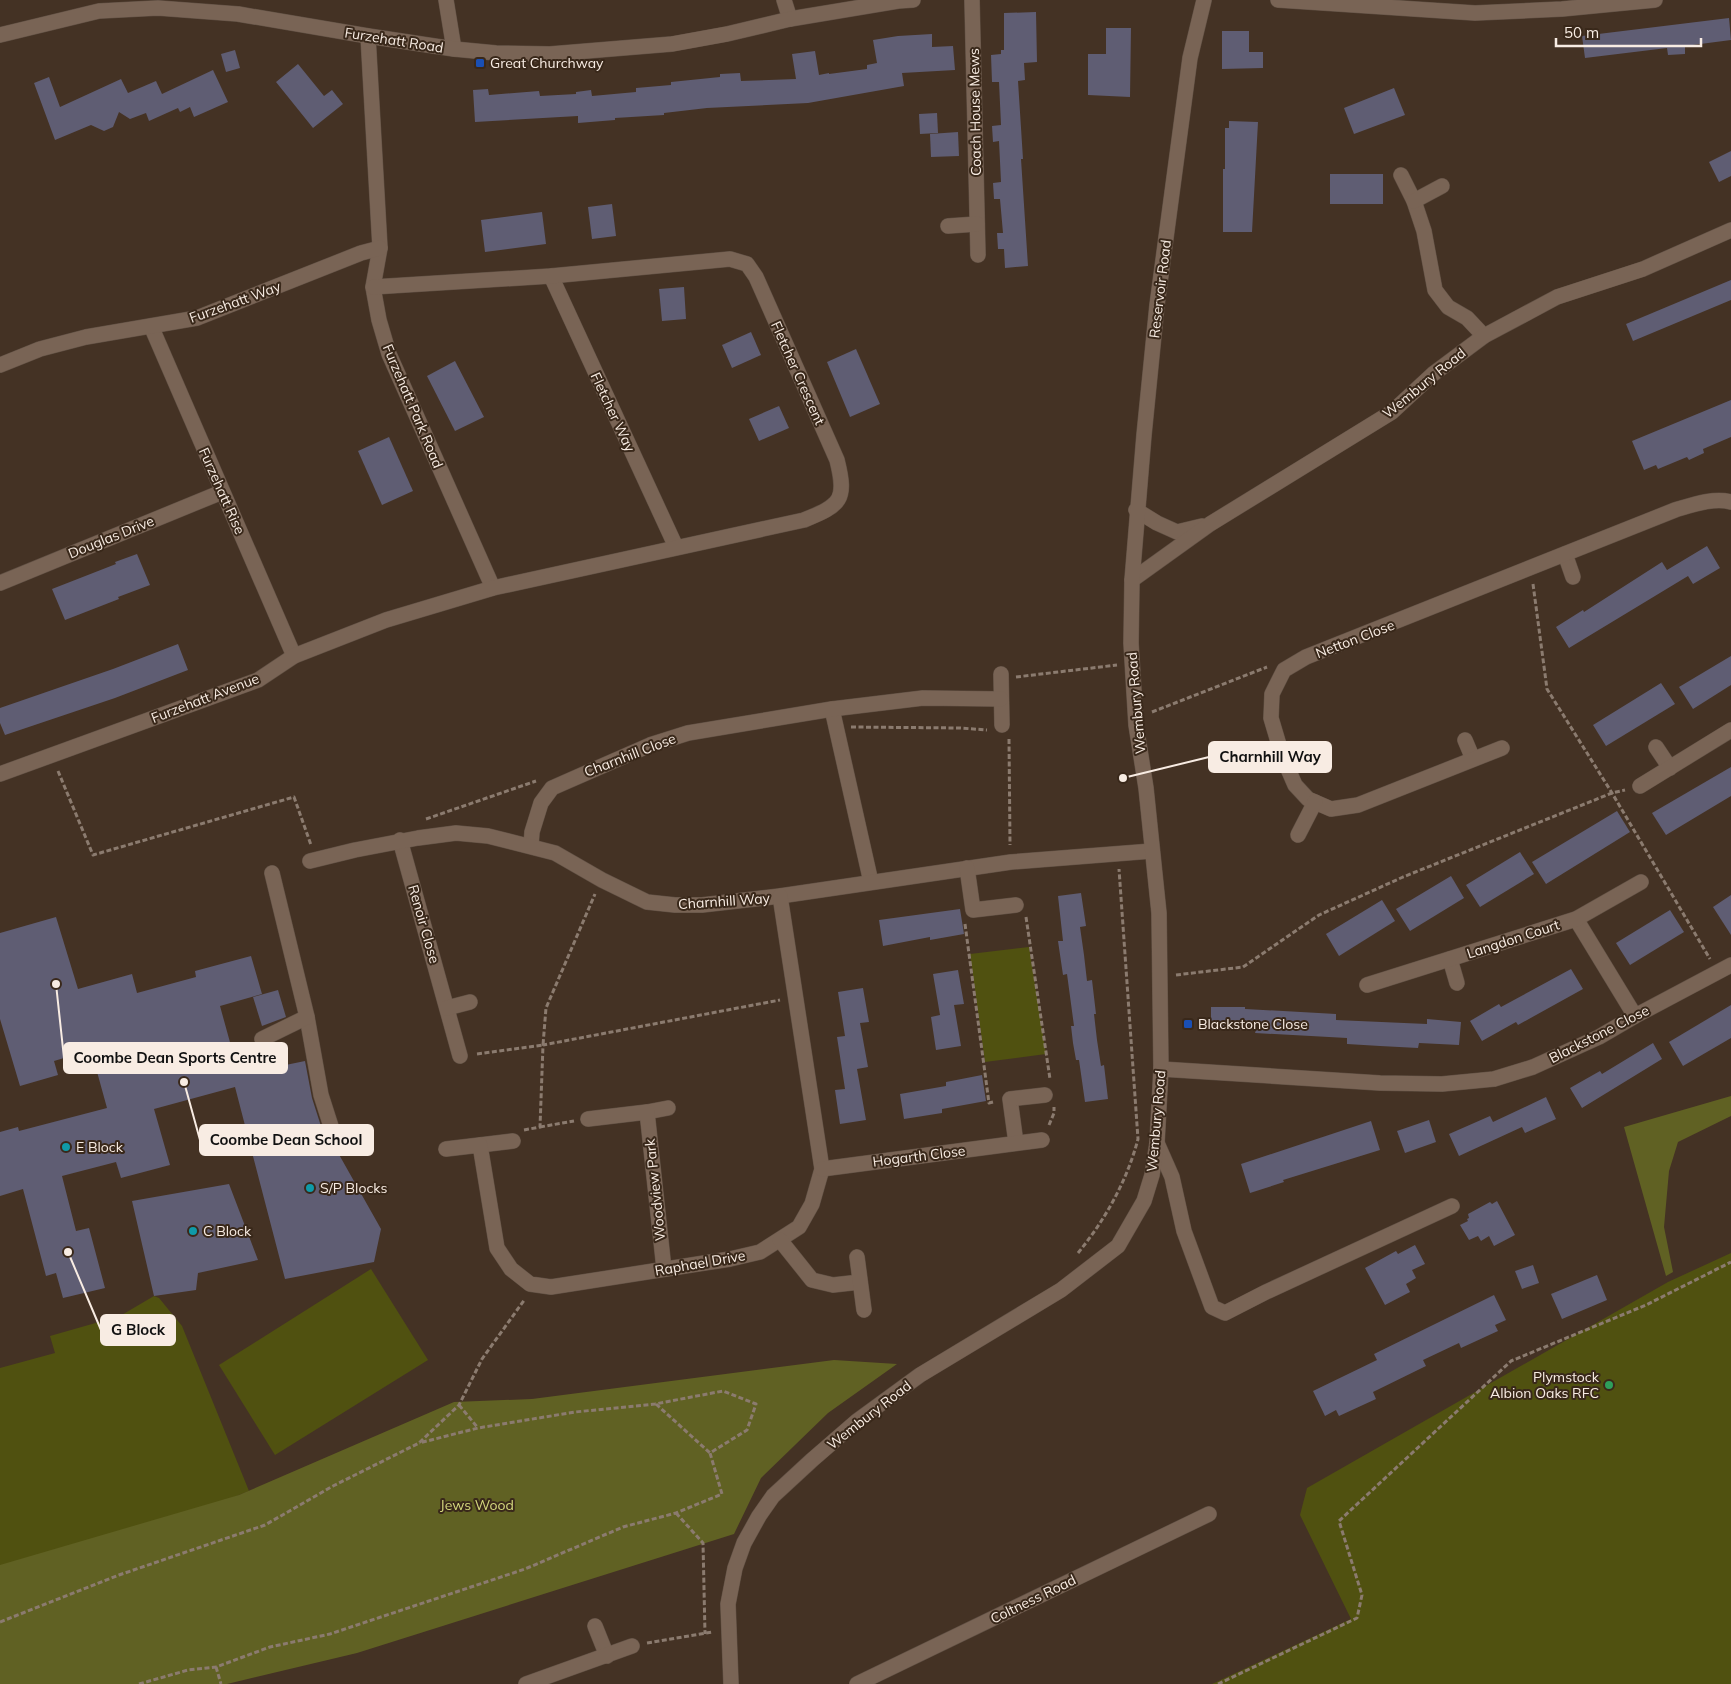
<svg xmlns="http://www.w3.org/2000/svg" width="1731" height="1684" font-family="Mulish,sans-serif">
	<rect width="100%" height="100%" fill="#443224"/>
	<g fill="#505110">
		<polygon points="1029,947 1046,1054 985,1062 970,954"/>
		<polygon points="1731,1253 1731,1684 1212,1684 1351,1619 1300,1515 1307,1488 1668,1282"/>
		<polygon points="371,1269 428,1360 275,1455 219,1365"/>
		<polygon points="154,1296 159,1298 182,1326 249,1491 229,1499 0,1566 0,1368 55,1353 50,1336 120,1316"/>
	</g>
	<g fill="#606123">
		<polygon points="1731,1096 1731,1116 1678,1142 1669,1171 1664,1227 1673,1272 1666,1276 1624,1127"/>
		<polygon points="834,1360 897,1364 828,1413 761,1478 734,1534 357,1653 227,1684 0,1684 0,1565 239,1495 454,1402 532,1399"/>
	</g>
	<g fill="#5f5d73">
		<polygon points="1036,12 1037,62 1024,63 1025,80 1018,81 1023,159 1021,159 1028,266 1005,268 1004,249 998,249 997,233 1003,233 1000,199 994,199 993,183 1001,182 999,141 993,142 992,126 1001,125 999,82 992,82 991,55 1001,54 1001,50 1004,50 1004,13"/>
		<polygon points="1729,18 1731,40 1685,46 1685,54 1668,55 1667,48 1585,58 1582,36"/>
		<polygon points="1106,28 1131,28 1130,97 1088,95 1088,54 1106,54"/>
		<polygon points="1222,31 1249,31 1249,52 1263,52 1263,68 1222,69"/>
		<polygon points="932,34 932,47 953,46 955,70 902,73 904,86 808,103 707,108 664,113 664,115 615,118 615,120 578,123 578,116 475,122 473,90 488,89 489,95 539,91 540,96 576,94 576,92 591,90 592,96 636,92 636,88 671,85 671,82 720,77 720,74 740,73 741,81 796,79 792,54 815,51 819,75 829,73 829,74 867,69 867,65 877,63 873,40 898,36"/>
		<polygon points="235,50 240,68 226,72 221,54"/>
		<polygon points="298,64 324,96 332,90 343,104 313,128 276,82"/>
		<polygon points="213,70 228,102 194,117 190,107 180,112 178,108 149,121 146,113 130,119 119,112 113,127 104,131 91,125 55,140 34,83 49,77 60,107 121,79 128,93 156,81 162,94"/>
		<polygon points="1394,88 1405,115 1354,134 1344,108"/>
		<polygon points="937,113 938,133 920,134 919,114"/>
		<polygon points="1229,121 1258,122 1252,232 1223,232 1223,169 1225,169 1225,128 1229,128"/>
		<polygon points="958,132 959,156 931,157 930,134"/>
		<polygon points="1731,151 1731,176 1719,182 1709,162"/>
		<rect x="1330" y="174" width="53" height="30"/>
		<polygon points="612,204 616,236 592,239 588,207"/>
		<polygon points="542,212 546,244 485,252 481,220"/>
		<polygon points="1731,280 1731,300 1633,341 1626,324"/>
		<polygon points="684,287 686,319 662,321 659,289"/>
		<polygon points="751,332 761,355 732,368 722,345"/>
		<polygon points="856,349 880,404 850,417 827,362"/>
		<polygon points="455,361 484,417 455,431 427,376"/>
		<polygon points="1731,400 1731,437 1703,449 1704,453 1689,460 1687,457 1658,469 1656,465 1644,470 1632,441"/>
		<polygon points="779,406 789,428 759,441 749,419"/>
		<polygon points="389,437 413,491 382,505 358,451"/>
		<polygon points="1707,546 1720,568 1693,584 1688,576 1569,648 1556,627 1583,610 1584,612 1662,562 1667,570"/>
		<polygon points="137,554 150,585 118,597 119,599 65,620 52,589 116,564 115,562"/>
		<polygon points="178,644 188,670 115,698 5,735 0,723 0,708 113,669"/>
		<polygon points="1731,656 1731,685 1693,709 1679,687"/>
		<polygon points="1661,683 1675,704 1606,746 1593,725"/>
		<polygon points="1731,767 1731,796 1666,835 1652,813"/>
		<polygon points="1617,811 1630,832 1546,884 1532,862"/>
		<polygon points="1520,852 1534,874 1480,907 1466,885"/>
		<polygon points="1451,876 1464,898 1410,931 1396,909"/>
		<polygon points="1081,893 1086,926 1080,927 1084,955 1087,981 1092,980 1096,1014 1094,1014 1097,1040 1101,1066 1104,1065 1108,1099 1085,1102 1079,1060 1076,1060 1073,1043 1071,1026 1074,1026 1067,974 1063,975 1058,941 1063,941 1058,896"/>
		<polygon points="1731,895 1731,935 1713,907"/>
		<polygon points="1382,900 1395,921 1339,956 1326,934"/>
		<polygon points="960,909 964,934 930,940 930,937 883,946 879,920"/>
		<polygon points="1670,910 1684,932 1630,965 1616,943"/>
		<polygon points="56,917 78,989 132,974 137,993 196,977 195,971 251,956 262,994 220,1006 236,1064 244,1062 247,1073 305,1061 312,1098 327,1145 330,1149 337,1151 381,1229 374,1262 285,1279 235,1087 154,1109 170,1165 121,1178 116,1162 62,1176 76,1231 89,1228 105,1288 63,1298 56,1273 46,1276 23,1189 0,1196 0,1132 18,1127 19,1131 107,1108 91,1050 54,1061 58,1075 20,1086 0,1019 0,933"/>
		<polygon points="1571,969 1583,989 1518,1025 1516,1022 1482,1041 1470,1021 1499,1004 1501,1007"/>
		<polygon points="958,970 964,1004 954,1005 961,1046 936,1050 931,1017 940,1015 933,974"/>
		<polygon points="863,988 869,1022 860,1023 868,1067 857,1069 866,1120 840,1124 835,1090 845,1089 837,1037 845,1036 838,992"/>
		<polygon points="278,990 286,1017 262,1026 253,997"/>
		<polygon points="1731,1005 1731,1038 1683,1066 1669,1042"/>
		<polygon points="1211,1007 1245,1007 1245,1009 1336,1014 1336,1020 1427,1024 1427,1019 1461,1022 1459,1045 1419,1043 1418,1048 1380,1046 1347,1044 1347,1038 1255,1033 1256,1030 1211,1030"/>
		<polygon points="1653,1043 1662,1059 1582,1108 1570,1088 1600,1071 1602,1074"/>
		<polygon points="982,1075 986,1101 942,1109 942,1113 904,1119 900,1094 946,1086 946,1082"/>
		<polygon points="1546,1097 1556,1119 1525,1133 1522,1127 1459,1156 1449,1134 1490,1116 1493,1122"/>
		<polygon points="1429,1120 1436,1142 1405,1153 1397,1131"/>
		<polygon points="1371,1121 1380,1150 1283,1180 1284,1182 1250,1193 1241,1164"/>
		<polygon points="229,1184 258,1260 198,1273 196,1290 154,1296 132,1201"/>
		<polygon points="1497,1201 1515,1235 1494,1246 1489,1236 1481,1241 1478,1236 1469,1240 1460,1225 1468,1221 1467,1219 1469,1218 1468,1214 1490,1202 1492,1204"/>
		<polygon points="1415,1245 1425,1264 1412,1270 1416,1278 1406,1284 1410,1292 1385,1305 1365,1268 1396,1251 1398,1254"/>
		<polygon points="1533,1265 1539,1283 1522,1289 1515,1271"/>
		<polygon points="1597,1275 1607,1300 1562,1319 1551,1294"/>
		<polygon points="1494,1295 1506,1320 1495,1325 1498,1331 1461,1348 1459,1343 1423,1360 1426,1366 1373,1392 1376,1399 1339,1416 1336,1410 1325,1416 1313,1391 1377,1360 1374,1354"/>
	</g>
	<g fill="none" stroke-linecap="round" stroke-linejoin="round">
		<defs>
			<g id="minor">
				<polyline points="446,0 454,49"/>
				<polyline points="784,0 790,19"/>
				<polyline points="972,0 978,255"/>
				<polyline points="1278,0 1475,13 1562,9 1655,0"/>
				<polyline points="0,35 99,11 158,8 238,14 368,36 454,49 496,53 550,54 672,44 727,34 790,19 898,1 913,0"/>
				<polyline points="368,36 380,248 373,287 379,320 389,354 493,588"/>
				<polyline points="1401,175 1414,201 1424,231 1435,290 1448,307 1467,318 1484,336"/>
				<polyline points="1414,201 1442,186"/>
				<polyline points="948,226 977,224"/>
				<polyline points="551,276 676,547"/>
				<polyline points="151,326 294,656"/>
				<polyline points="0,365 40,349 86,337 197,318 361,253 380,248"/>
				<polyline points="1136,510 1157,523 1177,532 1202,526"/>
				<polyline points="1565,554 1573,577"/>
				<polyline points="1132,580 1210,524 1392,412 1433,374 1484,336 1557,297 1643,269 1731,230"/>
				<polyline points="0,583 222,492"/>
				<polyline points="1001,674 1002,725"/>
				<polyline points="832,709 871,882"/>
				<polyline points="1465,740 1473,759"/>
				<polyline points="1656,747 1670,768"/>
				<path d="M1502,748L1358,805L1331,809L1308,799L1295,785L1282,755L1271,718L1272,694L1284,670L1306,657L1675,510C1692,505 1714,497 1731,502"/>
				<path d="M0,774L258,680L294,656L386,620L493,588L804,520C841,505 847,500 837,460L756,277L747,264L730,259L551,276L373,287"/>
				<polyline points="1640,786 1731,730"/>
				<polyline points="1298,835 1315,802"/>
				<polyline points="400,840 460,1056"/>
				<polyline points="531,846 532,832 541,803 552,788 650,745 688,733 832,709 923,698 1001,699"/>
				<polyline points="310,861 355,850 418,838 456,833 488,836 555,853 602,880 647,902 675,905 702,905 780,896 1011,862 1152,851"/>
				<polyline points="967,868 973,910 1016,905"/>
				<polyline points="1576,919 1635,1016"/>
				<polyline points="1450,959 1457,983"/>
				<polyline points="1367,985 1576,919 1641,882"/>
				<polyline points="447,1008 470,1002"/>
				<polyline points="307,1017 321,1095 336,1142"/>
				<polyline points="262,1039 307,1017 272,873"/>
				<polyline points="1161,1069 1380,1083 1442,1084 1494,1079 1533,1067 1599,1037 1635,1016 1731,965"/>
				<polyline points="647,1112 668,1108"/>
				<polyline points="588,1119 647,1112 664,1269"/>
				<polyline points="1016,1143 1010,1099 1045,1095"/>
				<polyline points="1157,1143 1172,1177 1184,1231 1212,1307 1225,1313 1266,1292 1452,1206"/>
				<polyline points="480,1145 513,1141"/>
				<polyline points="446,1149 480,1145 497,1248 511,1269 530,1284 551,1287 730,1259 760,1252 799,1227 812,1204 822,1169 780,896"/>
				<polyline points="822,1169 1042,1140"/>
				<polyline points="780,1240 812,1280 833,1285 860,1282"/>
				<polyline points="857,1257 864,1310"/>
				<polyline points="595,1626 607,1656"/>
				<polyline points="526,1684 632,1646"/>
				<polyline points="731,1684 728,1604 735,1568 744,1543 759,1516 773,1496 812,1460 857,1421 920,1375 1061,1290 1118,1246 1144,1201 1152,1175 1157,1143 1161,1069 1159,913 1146,788 1136,725 1131,643 1132,580 1144,435 1157,305 1190,58 1204,0"/>
				<polyline points="857,1684 1209,1514"/>
			</g>
		</defs>
		<use href="#minor" stroke="#605044" stroke-width="16"/>
		<g stroke="#8b7b6f" stroke-width="3" stroke-dasharray="5 2.5" stroke-linecap="butt">
			<polyline points="1533,584 1547,689 1612,793 1710,959"/>
			<polyline points="1016,677 1117,665"/>
			<polyline points="1152,712 1267,667"/>
			<polyline points="851,727 960,728 987,730"/>
			<polyline points="1009,739 1010,845"/>
			<polyline points="58,771 93,855 294,797 311,845"/>
			<polyline points="426,819 536,781"/>
			<polyline points="1026,917 1050,1079"/>
			<polyline points="965,924 989,1103 993,1102"/>
			<polyline points="1176,975 1243,967 1319,915 1403,877 1612,793 1625,790"/>
			<polyline points="477,1054 543,1045 546,1008 595,894"/>
			<polyline points="1049,1125 1054,1113 1054,1107"/>
			<polyline points="540,1127 574,1121"/>
			<polyline points="524,1130 540,1127 543,1045 780,1000"/>
			<path d="M1078,1253C1105,1220 1127,1181 1138,1139L1119,869"/>
			<polyline points="656,1404 710,1453"/>
			<polyline points="459,1405 478,1428"/>
			<polyline points="676,1513 703,1543 705,1634"/>
			<polyline points="0,1622 119,1575 265,1525 333,1486 419,1443 459,1405 482,1359 525,1299"/>
			<polyline points="647,1643 712,1632"/>
			<polyline points="216,1667 221,1684"/>
			<polyline points="139,1684 188,1670 216,1667 270,1647 330,1634 525,1569 623,1527 676,1513 722,1494 710,1453 747,1430 756,1404 723,1391 655,1404 575,1412 478,1428 419,1443"/>
			<polyline points="1218,1684 1357,1618 1362,1595 1339,1521 1511,1361 1646,1305 1731,1262"/>
		</g>
		<use href="#minor" stroke="#796455" stroke-width="15"/>
	</g>
	<g fill="#1a4fb4" stroke="#39281a" stroke-width="2">
		<rect x="475" y="58" width="10" height="10" rx="2.5"/>
		<rect x="1183" y="1019" width="10" height="10" rx="2.5"/>
	</g>
	<g fill="#0f9aa8" stroke="#39281a" stroke-width="2">
		<circle cx="66" cy="1147" r="5"/>
		<circle cx="310" cy="1188" r="5"/>
		<circle cx="193" cy="1231" r="5"/>
	</g>
	<circle fill="#2e9e5b" stroke="#39281a" stroke-width="2" cx="1609" cy="1385" r="5"/>
	<g text-anchor="middle" dominant-baseline="central" stroke-width="4" stroke-linejoin="round" paint-order="stroke">
		<g font-size="14" fill="#f8ece3" stroke="#39281a">
			<text transform="translate(394 40) rotate(9)">Furzehatt Road</text>
			<text transform="translate(975 112) rotate(-91)">Coach House Mews</text>
			<text transform="translate(1160 289) rotate(-83)">Reservoir Road</text>
			<text transform="translate(235 302) rotate(-20)">Furzehatt Way</text>
			<text transform="translate(798 373) rotate(66)">Fletcher Crescent</text>
			<text transform="translate(1424 383) rotate(-39)">Wembury Road</text>
			<text transform="translate(413 406) rotate(67)">Furzehatt Park Road</text>
			<text transform="translate(613 412) rotate(65)">Fletcher Way</text>
			<text transform="translate(222 491) rotate(66)">Furzehatt Rise</text>
			<text transform="translate(111 537) rotate(-22)">Douglas Drive</text>
			<text transform="translate(1355 639) rotate(-21)">Netton Close</text>
			<text transform="translate(205 698) rotate(-21)">Furzehatt Avenue</text>
			<text transform="translate(1136 703) rotate(-95)">Wembury Road</text>
			<text transform="translate(630 755) rotate(-21)">Charnhill Close</text>
			<text transform="translate(724 901) rotate(-4)">Charnhill Way</text>
			<text transform="translate(424 924) rotate(74)">Renoir Close</text>
			<text transform="translate(1513 939) rotate(-18)">Langdon Court</text>
			<text transform="translate(1599 1034) rotate(-27)">Blackstone Close</text>
			<text transform="translate(1156 1121) rotate(-85)">Wembury Road</text>
			<text transform="translate(919 1156) rotate(-7)">Hogarth Close</text>
			<text transform="translate(655 1190) rotate(-96)">Woodview Park</text>
			<text transform="translate(700 1263) rotate(-10)">Raphael Drive</text>
			<text transform="translate(869 1415) rotate(-38)">Wembury Road</text>
			<text transform="translate(1033 1599) rotate(-26)">Coltness Road</text>
		</g>
		<g font-size="14" fill="#f8ece3" stroke="#39281a" text-anchor="start">
			<text x="490" y="63">Great Churchway</text>
			<text x="1198" y="1024">Blackstone Close</text>
			<text x="76" y="1147">E Block</text>
			<text x="320" y="1188">S/P Blocks</text>
			<text x="203" y="1231">C Block</text>
			<text x="1599" y="1377" text-anchor="end">Plymstock<tspan x="1599" dy="16">Albion Oaks RFC</tspan></text>
		</g>
		<g font-size="14" fill="#d4d87d" stroke="#39281a">
			<text x="477" y="1505">Jews Wood</text>
		</g>
	</g>
	<path fill="none" stroke="#f8ece3" stroke-width="2" d="M1123 778L1209 757M56 984L64 1058M184 1082L200 1140M68 1252L101 1330"/>
	<g fill="#f8ece3" stroke="#39281a" stroke-width="2">
		<circle cx="1123" cy="778" r="5"/>
		<circle cx="56" cy="984" r="5"/>
		<circle cx="184" cy="1082" r="5"/>
		<circle cx="68" cy="1252" r="5"/>
	</g>
	<g fill="#f8ece3" stroke="#f8ece3" stroke-width="2">
		<rect x="1209" y="742" width="122" height="30" rx="5"/>
		<rect x="64" y="1043" width="223" height="30" rx="5"/>
		<rect x="200" y="1125" width="173" height="30" rx="5"/>
		<rect x="101" y="1315" width="74" height="30" rx="5"/>
	</g>
	<g font-size="15" text-anchor="middle" font-weight="bold" fill="#111">
		<text x="1270" y="762">Charnhill Way</text>
		<text x="175" y="1063">Coombe Dean Sports Centre</text>
		<text x="286" y="1145">Coombe Dean School</text>
		<text x="138" y="1335">G Block</text>
	</g>
	<path d="M1556 38v8h145v-8" fill="none" stroke="#f8ece3" stroke-width="2.5"/>
	<text x="1564" y="38" font-size="15" fill="#f8ece3" stroke="#39281a" stroke-width="4" paint-order="stroke">50 m</text>
</svg>
